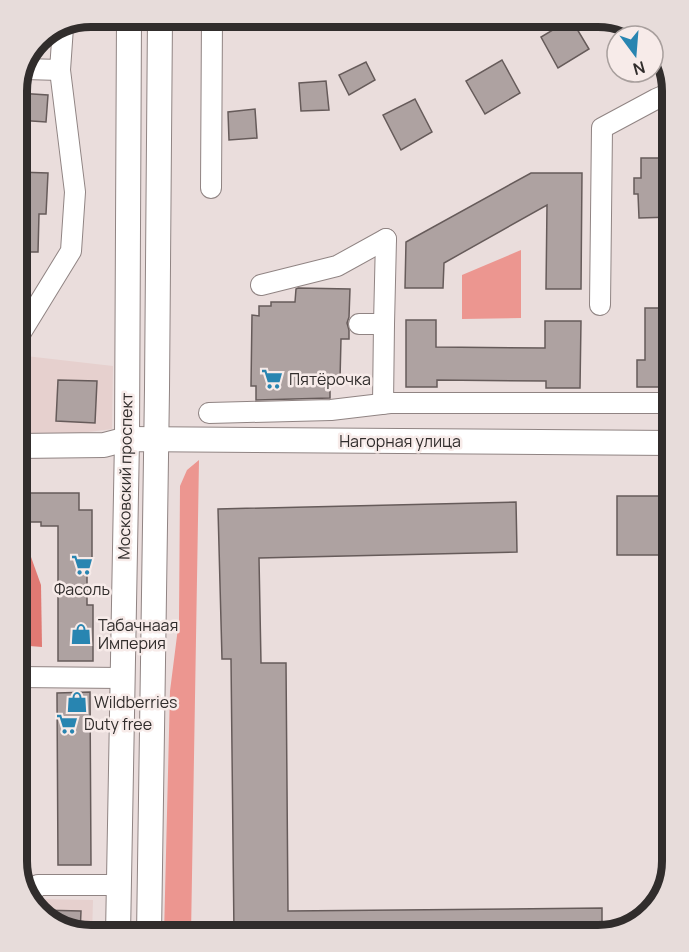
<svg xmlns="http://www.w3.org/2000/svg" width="689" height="952" font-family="Manrope,sans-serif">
	<rect width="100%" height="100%" fill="#eadddc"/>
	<g fill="#e6d0ce">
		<polygon points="17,355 113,366 112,429 17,441"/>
		<polygon points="40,899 93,900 92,935 86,935 53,925 34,906"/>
	</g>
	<g fill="#ec9690">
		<polygon points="521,250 521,318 462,319 462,275"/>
		<polygon points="199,460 191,935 164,935 170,691 179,620 180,486 187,470"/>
	</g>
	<g fill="#e07973">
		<polygon points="17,543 26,543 41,585 42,647 17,645"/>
		<polygon points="17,700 31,703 19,788 17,789"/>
	</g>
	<g fill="#aea2a1" stroke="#665b5a" stroke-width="1.5">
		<polygon points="571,19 589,49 558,68 541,37"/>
		<polygon points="502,60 520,93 485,114 466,81"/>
		<polygon points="366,62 375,80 349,95 339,75"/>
		<polygon points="326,81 329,110 301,111 299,83"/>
		<polygon points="17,93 48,95 46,122 17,120"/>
		<polygon points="415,99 432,132 401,150 383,115"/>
		<polygon points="255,109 257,138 229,140 228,112"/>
		<polygon points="641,158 672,158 672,217 639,218 638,194 634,194 634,178 641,178"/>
		<polygon points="17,172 48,173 46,214 39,214 38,252 17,252"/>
		<polygon points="531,173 582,173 581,289 546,289 547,205 444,263 443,288 405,288 406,242"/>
		<polygon points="298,288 350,289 349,317 347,323 349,330 349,339 341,339 340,379 330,379 330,398 256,400 256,386 251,386 252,315 259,316 259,306 271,306 271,302 295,302 296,289"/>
		<polygon points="645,308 672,308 672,387 637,387 637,360 645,360"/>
		<polygon points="406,320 436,320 436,347 545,348 545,321 581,321 580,388 546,388 546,381 437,380 437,387 406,387"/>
		<polygon points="58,380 97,381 95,423 56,421"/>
		<polygon points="29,493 79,493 79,510 92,510 92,561 87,561 87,605 93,605 93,661 58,661 58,526 41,526 41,522 29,522"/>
		<rect x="617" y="496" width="55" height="59"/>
		<polygon points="516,502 517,552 259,558 261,663 286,663 288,911 602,908 602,935 234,935 231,659 222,659 218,509"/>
		<polygon points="90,692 91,865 58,865 57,693"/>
		<polygon points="38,910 81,911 80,934 53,925"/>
	</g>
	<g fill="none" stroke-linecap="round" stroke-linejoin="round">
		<defs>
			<g id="minor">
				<polyline points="25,69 60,70"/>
				<polyline points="211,188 212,17"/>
				<polyline points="261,285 337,266 386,239"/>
				<polyline points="600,305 602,128 656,99 672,92"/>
				<polyline points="359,324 384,324 386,239"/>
				<polyline points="17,339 71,251 75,192 60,70 63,27"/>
				<polyline points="383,404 384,324"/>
				<polyline points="209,413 331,410 390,403 672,403"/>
				<polyline points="17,677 122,678"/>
				<polyline points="27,899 38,885 119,885"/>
			</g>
			<g id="major">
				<polyline points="17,446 104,445 127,439 672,443"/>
				<polyline points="118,935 127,439 129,17"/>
				<polyline points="149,935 157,389 160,17"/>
			</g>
		</defs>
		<use href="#minor" stroke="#908483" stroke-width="22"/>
		<use href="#major" stroke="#908483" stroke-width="26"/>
		<use href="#minor" stroke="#fff" stroke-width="20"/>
		<use href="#major" stroke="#fff" stroke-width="24"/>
	</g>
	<defs>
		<symbol id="supermarket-bare" viewBox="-9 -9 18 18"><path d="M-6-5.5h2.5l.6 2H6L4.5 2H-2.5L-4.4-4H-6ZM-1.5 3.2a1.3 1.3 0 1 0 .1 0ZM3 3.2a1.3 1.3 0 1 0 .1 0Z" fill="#2885b1" stroke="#f7ebe9" stroke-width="2.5" paint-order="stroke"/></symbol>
		<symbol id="shop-bare" viewBox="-9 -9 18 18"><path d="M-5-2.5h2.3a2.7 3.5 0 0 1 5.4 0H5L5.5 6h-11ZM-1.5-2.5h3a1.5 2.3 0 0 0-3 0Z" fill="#2885b1" stroke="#f7ebe9" stroke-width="2.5" paint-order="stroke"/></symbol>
	</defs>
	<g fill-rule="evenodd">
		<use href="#supermarket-bare" x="257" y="364" width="30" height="30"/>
		<use href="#supermarket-bare" x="67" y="550" width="30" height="30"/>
		<use href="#shop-bare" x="66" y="619" width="30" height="30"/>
		<use href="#shop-bare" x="62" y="687" width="30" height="30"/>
		<use href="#supermarket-bare" x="52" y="709" width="30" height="30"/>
	</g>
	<g text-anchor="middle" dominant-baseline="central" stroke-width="5" stroke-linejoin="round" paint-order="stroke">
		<g font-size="16" fill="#312d2c" stroke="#f7ebe9" text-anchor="start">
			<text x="289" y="379">Пятёрочка</text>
			<text x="82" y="589" text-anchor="middle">Фасоль</text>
			<text x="98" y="625">Табачнаая<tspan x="98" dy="18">Империя</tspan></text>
			<text x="94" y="702">Wildberries</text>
			<text x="84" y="724">Duty free</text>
		</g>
		<g font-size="16" fill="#312d2c" stroke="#f7ebe9">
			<text x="400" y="441">Нагорная улица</text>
			<text transform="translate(125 476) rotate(-89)">Московский проспект</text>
		</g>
	</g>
	<path d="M0 0H689V952H0ZM91 27H598A64 64 0 0 1 662 91V861A64 64 0 0 1 598 925H91A64 64 0 0 1 27 861V91A64 64 0 0 1 91 27Z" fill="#e7dcda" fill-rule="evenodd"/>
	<path fill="none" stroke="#312d2c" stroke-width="8" d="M91 27H598A64 64 0 0 1 662 91V861A64 64 0 0 1 598 925H91A64 64 0 0 1 27 861V91A64 64 0 0 1 91 27Z"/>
	<g transform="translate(635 54) rotate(164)"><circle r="28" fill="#f7ebe9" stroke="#a89f9d" stroke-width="1.5"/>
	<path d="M0-4.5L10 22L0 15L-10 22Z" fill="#2885b1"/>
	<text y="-9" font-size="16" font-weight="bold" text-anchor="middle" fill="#312d2c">N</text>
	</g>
</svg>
